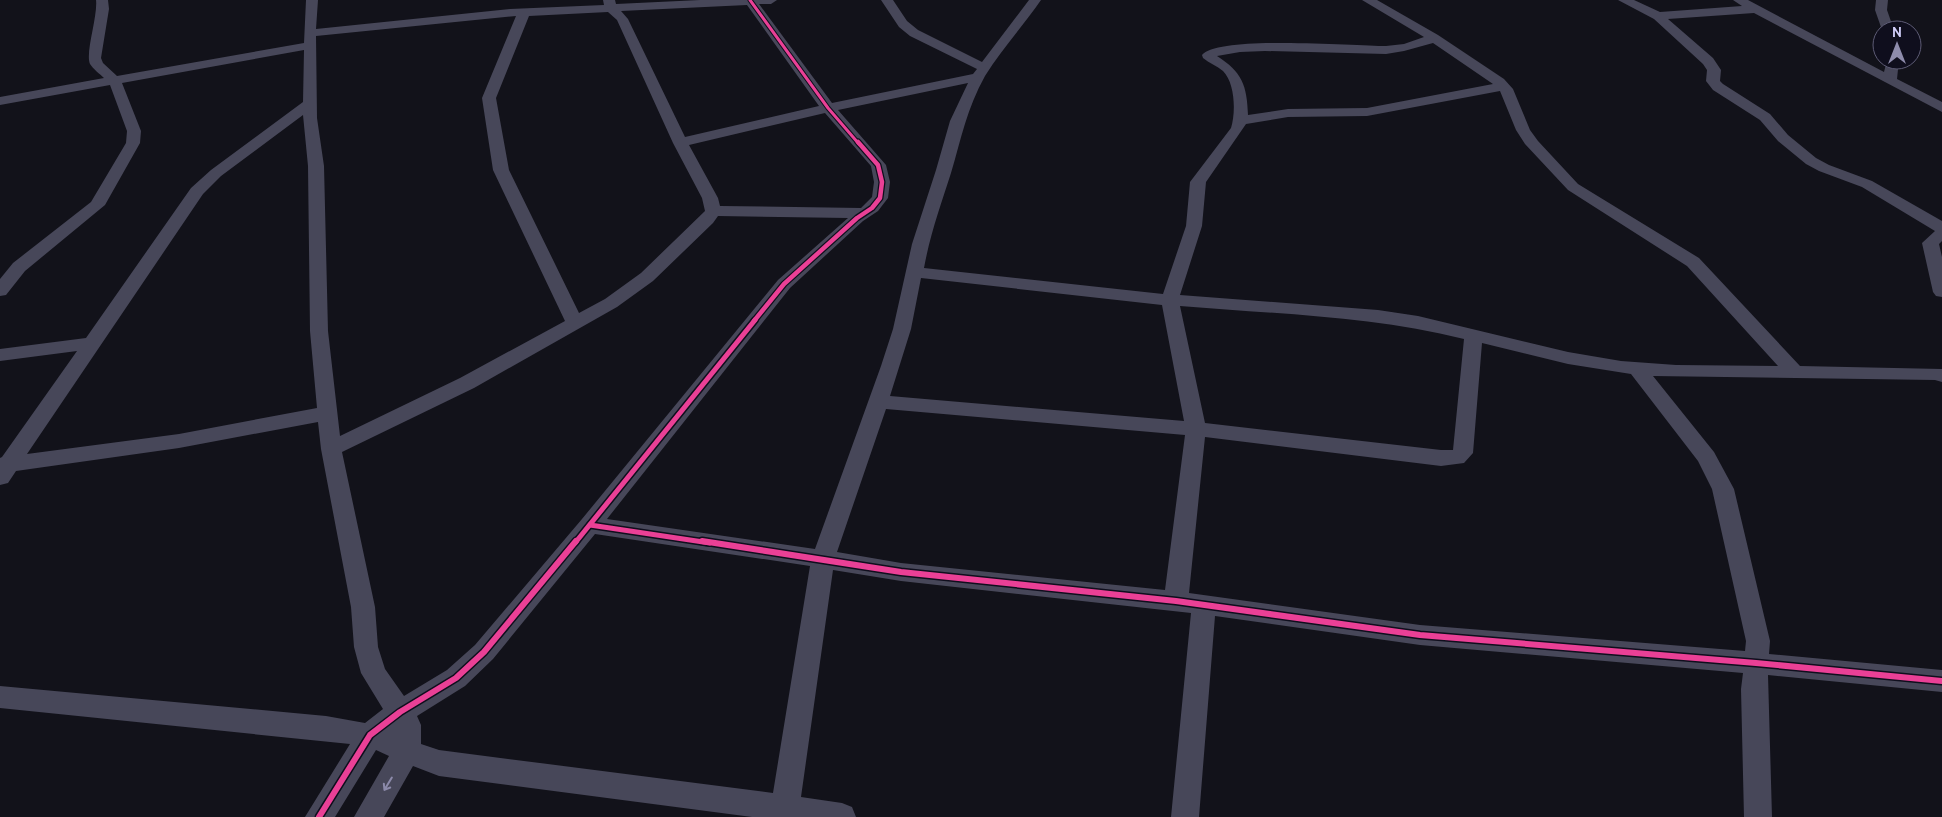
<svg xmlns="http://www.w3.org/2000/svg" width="1942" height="817" font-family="Cabin,sans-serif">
	<rect width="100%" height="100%" fill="#12121a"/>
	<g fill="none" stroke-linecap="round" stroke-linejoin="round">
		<g fill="#474759" fill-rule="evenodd">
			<path d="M96,0H108L109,9L101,58L103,63L117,76L304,43L306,0H318L316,29L510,9L604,5L603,0H615L616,4L700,0H777L771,4H759L832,103L973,74L977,69L910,36L899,27L881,0H893L907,21L918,30L982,62L1029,0H1041C1023,26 1001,50 985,76C967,108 961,139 951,173C941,204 930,235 924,268L1163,294L1186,226L1190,182L1231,128C1236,112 1235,83 1223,71C1217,66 1209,63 1203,58L1202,55C1218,35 1355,46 1386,46L1404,44L1424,37L1362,0H1377L1438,35L1504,79L1513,89L1530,130L1538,141L1578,184L1699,258L1800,366L1942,369V382L1935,380L1653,376L1714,452L1734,489L1770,641L1769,654L1942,670V692L1768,675L1772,817H1744L1741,689L1743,673L1420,645L1215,616L1199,817H1171L1191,613L901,581L833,570L801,797L842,803L852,807L856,817H752L439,776L413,766L384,817H354L389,756L376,750L335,817H305L350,744L0,708V686L326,716L365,723L383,709L361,673L354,647L351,607L321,449L318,422L179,448L16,471L8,483L0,485V458L2,457L77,351L0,361V349L86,338L191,188L211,170L303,102L304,50L122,83L141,131L140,143L105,205L25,271L6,295L0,296V279L13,263L91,202L126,143L127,131L110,85L0,105V97L104,78C100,74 93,69 90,64C85,53 98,16 96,0ZM747,5L819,106L685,137L628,19L621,11ZM608,12L617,20L673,143L702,198L705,211L641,273L605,299L579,313L509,170L496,98L529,16ZM516,16L482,98L493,170L565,321L460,378L340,436L328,331L324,166L317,118L316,36ZM1433,43L1493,84L1367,108L1288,109L1248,115C1247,85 1242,72 1217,56L1240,52L1265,51L1386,54L1404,51ZM968,83L950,121L936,170L912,244L893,329L881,366L815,549L607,519L790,288L863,221L878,211L888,198L890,182L886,165L838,110ZM1500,91L1516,130L1525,144L1568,190L1687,266L1778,366L1676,365L1621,361L1568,352L1418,316L1378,310L1180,295L1202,226L1206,182L1246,124L1288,117L1367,116ZM825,113L871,166L874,182L872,197L861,208L720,206L718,198L689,145ZM303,115L308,166L310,331L317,408L179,434L27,454L203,194L221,176ZM718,216L848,218L778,280L582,519L475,645L447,670L404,696L385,669L378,647L375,607L342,452L474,388L617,307L653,281L713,223ZM921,278L1162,305L1184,421L890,396L911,329ZM1180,306C1275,314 1371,316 1464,339L1453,450H1441L1205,423ZM1482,343L1568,364L1631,374L1698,461L1712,489L1746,641L1745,651L1420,625L1189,593L1205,437L1441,466L1464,463L1473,453ZM886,409L1185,435L1165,590L901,563L837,552ZM595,534L810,566L773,793L439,750L421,744V725L417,716L465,686L493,659Z"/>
			<polygon points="1618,0 1634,0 1660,12 1742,6 1733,0 1748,0 1884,72 1887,60 1899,60 1897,79 1942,102 1942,112 1754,13 1668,19 1713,58 1721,70 1720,81 1723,84 1770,114 1788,135 1816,158 1829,165 1872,181 1942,221 1942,241 1939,244 1942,257 1942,297 1936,296 1933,292 1922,243 1935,231 1862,187 1819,171 1806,164 1778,141 1760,120 1713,90 1706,81 1707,70 1703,64 1654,19"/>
			<polygon points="1876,0 1888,0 1887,10 1894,30 1882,30 1875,10"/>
		</g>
		<defs>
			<polyline id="cycleway-far3" points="750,0 828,108 859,144"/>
			<polyline id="cycleway-far2" points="754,321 784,284 857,218 872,208 880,198 882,182 878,165 858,142"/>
			<g id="cycleway-far1">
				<polyline points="590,525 710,543"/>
				<polyline points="575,543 755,320"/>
			</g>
			<g id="cycleway">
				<polyline points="702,541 901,572 1176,601 1420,635 1756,663 1942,681"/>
				<polyline points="319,817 370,735 400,712 456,678 484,652 576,541"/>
			</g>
		</defs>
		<use href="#cycleway-far3" stroke="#0f0e1d" stroke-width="5"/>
		<use href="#cycleway-far2" stroke="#0f0e1d" stroke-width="7"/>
		<use href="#cycleway-far1" stroke="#0f0e1d" stroke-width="8"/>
		<use href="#cycleway" stroke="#0f0e1d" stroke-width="9"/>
		<use href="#cycleway-far3" stroke="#ea4096" stroke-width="3"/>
		<use href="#cycleway-far2" stroke="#ea4096" stroke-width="4.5"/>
		<use href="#cycleway-far1" stroke="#ea4096" stroke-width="5"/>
		<use href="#cycleway" stroke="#ea4096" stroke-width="6"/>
	</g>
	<defs><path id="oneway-shaft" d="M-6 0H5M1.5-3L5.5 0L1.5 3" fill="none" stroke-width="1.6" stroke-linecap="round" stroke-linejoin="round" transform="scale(1.25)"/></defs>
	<use stroke="#8c8aaa" href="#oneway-shaft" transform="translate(388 784) rotate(121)"/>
	<g transform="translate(1897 45)"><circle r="24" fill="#0f0e1d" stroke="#5d5b75"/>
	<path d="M0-4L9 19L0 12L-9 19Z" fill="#8e8cac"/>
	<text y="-8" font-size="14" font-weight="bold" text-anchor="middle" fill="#d1cefa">N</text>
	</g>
</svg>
